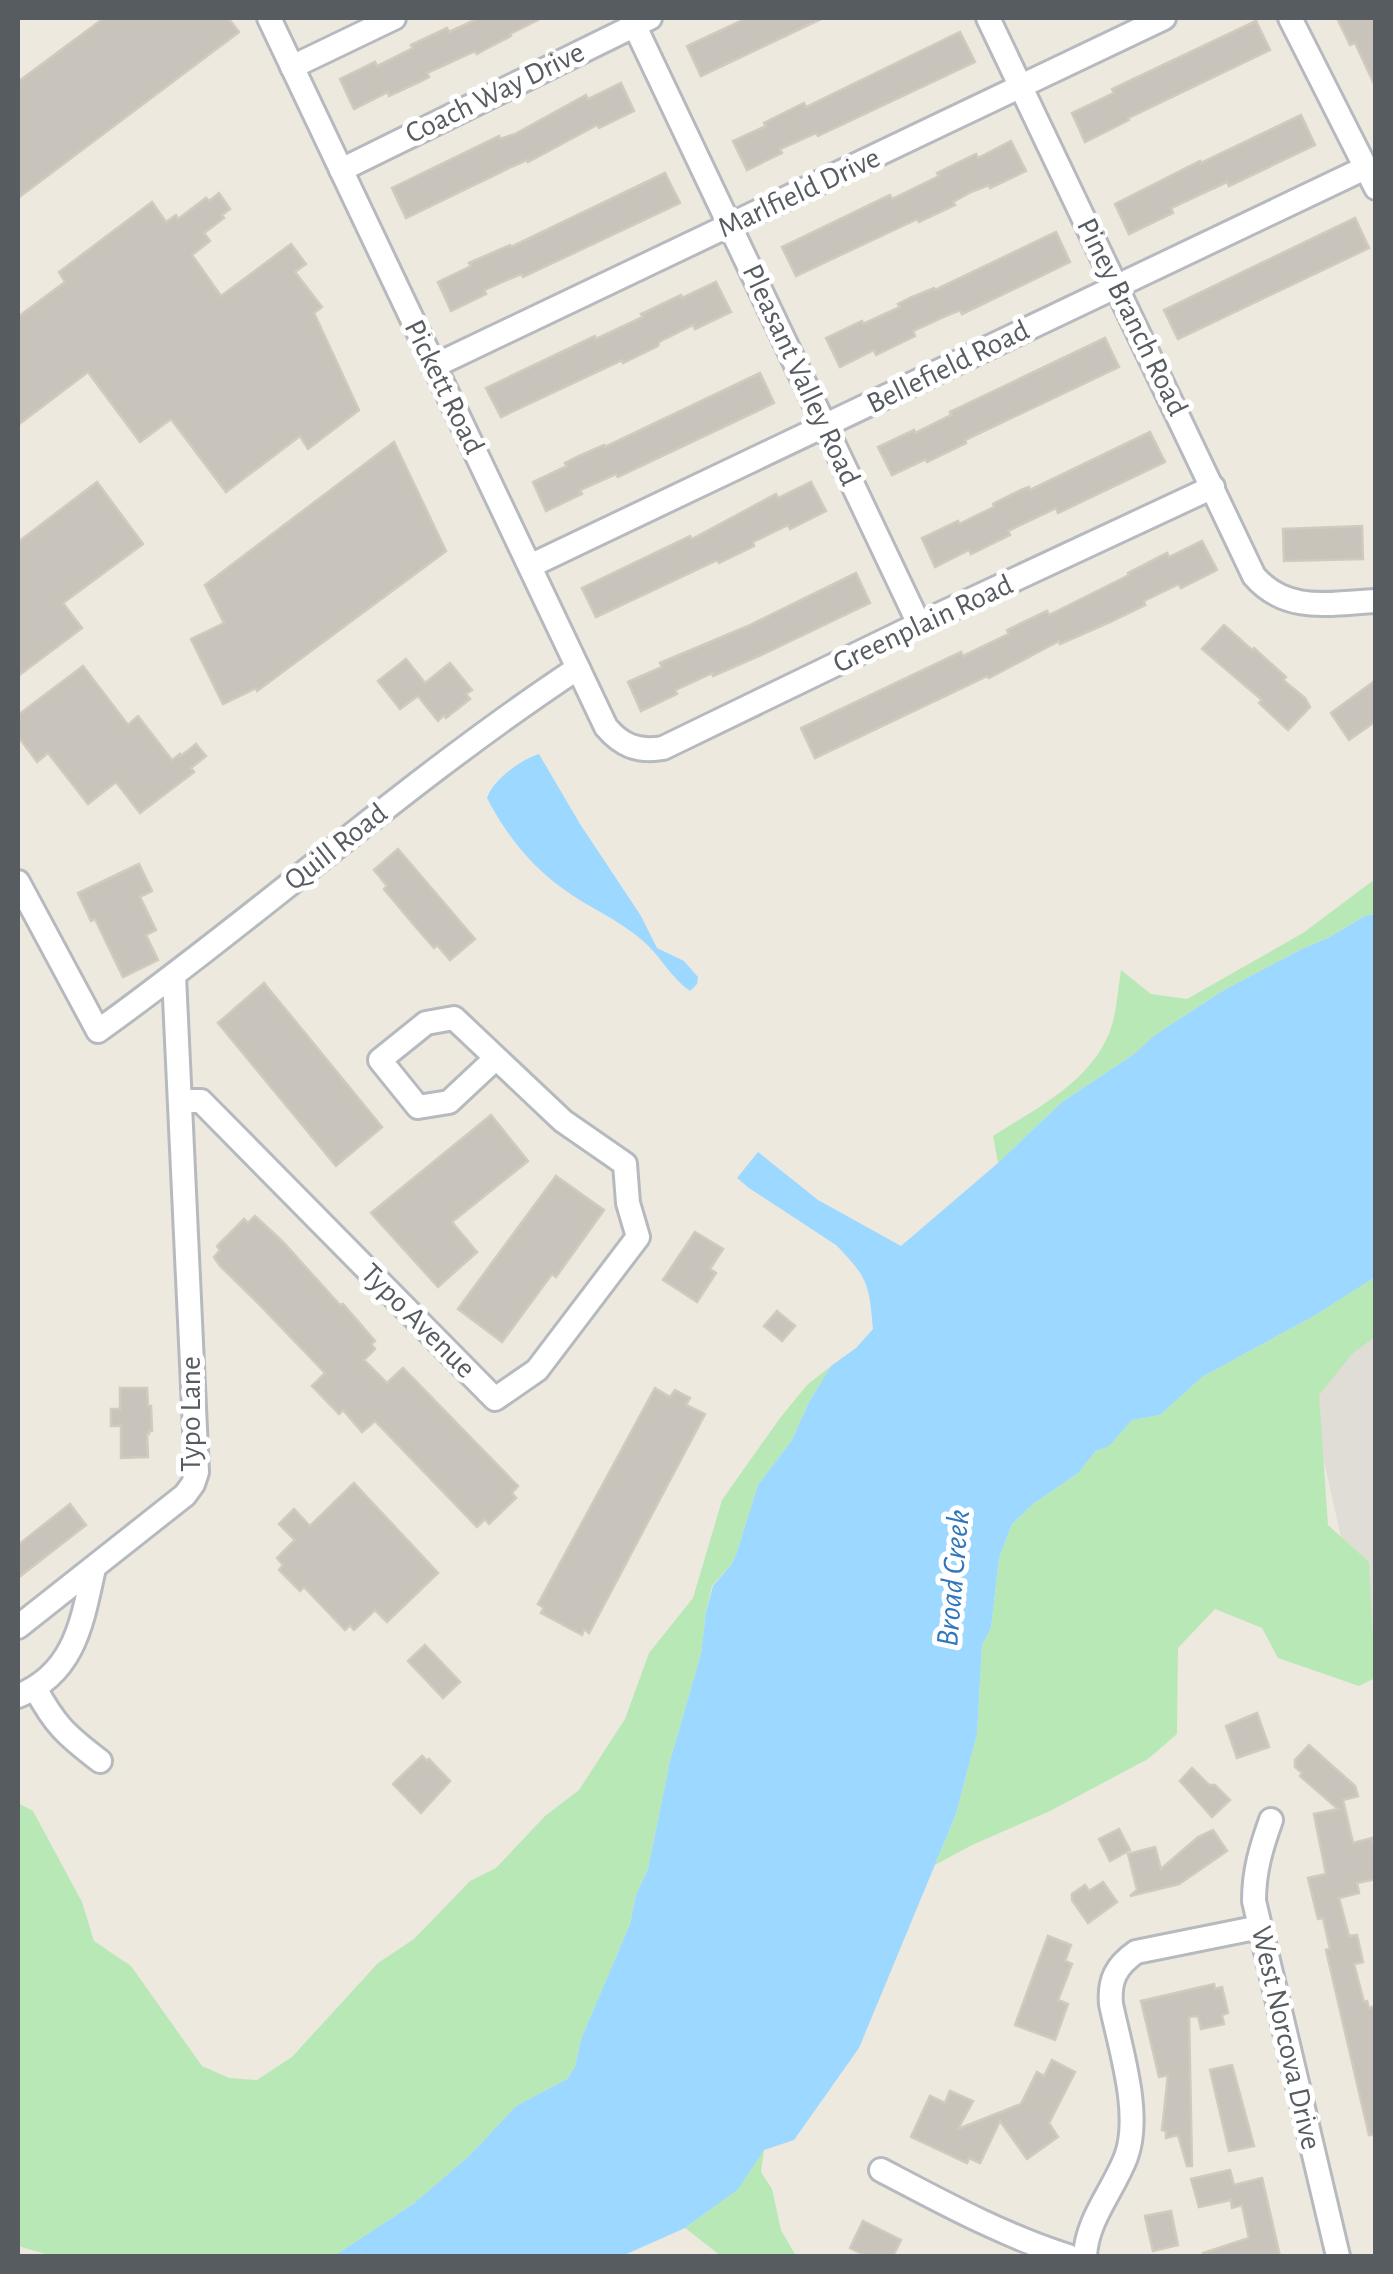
<svg xmlns="http://www.w3.org/2000/svg" width="1393" height="2274" font-family="'Alegreya Sans',sans-serif">
	<rect width="100%" height="100%" fill="#ede9de"/>
	<polygon fill="#e0dcd6" points="1375,1270 1375,1688 1291,1315"/>
	<g fill="#b9e8b7">
		<path d="M1375,879V914L1365,916L1330,937L1302,949L1224,990L1155,1035L1134,1054L1062,1102L998,1163L993,1136C1038,1107 1095,1080 1112,1025C1117,1008 1118,988 1121,970L1151,994L1187,999L1303,933Z"/>
		<polygon points="1375,1277 1375,1337 1353,1353 1319,1395 1328,1525 1369,1562 1375,1678 1359,1686 1278,1658 1262,1628 1215,1609 1178,1648 1177,1734 1148,1759 1050,1811 972,1845 935,1865 956,1814 977,1734 982,1645 991,1628 999,1558 1012,1524 1033,1504 1078,1473 1096,1451 1109,1445 1132,1420 1160,1415 1202,1377 1317,1314"/>
		<polygon points="831,1366 809,1402 792,1440 758,1485 737,1552 731,1565 712,1586 706,1612 701,1654 670,1761 648,1869 636,1895 630,1924 581,2039 575,2067 567,2079 516,2106 468,2157 413,2204 334,2256 52,2256 18,2246 18,1803 33,1811 82,1902 94,1941 131,1966 202,2066 229,2078 257,2080 292,2057 378,1963 414,1939 470,1881 496,1868 545,1816 579,1790 625,1719 649,1653 693,1598 722,1500 780,1418 807,1385"/>
		<polygon points="764,2150 761,2172 772,2189 781,2230 796,2256 721,2256 685,2228 737,2189"/>
	</g>
	<g fill="#9cd8ff">
		<path d="M539,754L580,824L641,916L657,948L684,961L698,977L697,984L690,991C670,977 660,955 642,940C618,919 587,907 562,888C530,865 505,833 487,798C493,780 520,760 539,754Z"/>
		<path d="M1375,914V1277L1317,1314L1202,1377L1160,1415L1132,1420L1109,1446L1096,1451L1078,1473L1033,1504L1012,1524L999,1558L991,1628L982,1645L977,1734L956,1814L859,2048L794,2140L764,2150L738,2189L685,2228L622,2256H334L413,2204L468,2157L516,2106L567,2079L575,2067L581,2039L630,1924L636,1895L648,1869L670,1761L701,1654L706,1612L713,1586L731,1565L737,1552L758,1485L792,1440L809,1402L831,1366L856,1348L873,1329C869,1283 868,1278 836,1245L749,1188L737,1178L758,1152L818,1200L901,1246L998,1163L1062,1102L1134,1054L1155,1035L1224,990L1302,949L1330,937L1365,916Z"/>
	</g>
	<g fill="#c8c3bb" stroke="#d2cabc" stroke-width="2.5">
		<polygon points="104,18 228,18 239,32 18,198 18,82"/>
		<polygon points="479,18 542,18 510,34 511,36 484,50 477,54 475,51 427,73 429,77 419,82 389,96 388,92 354,109 340,79 375,62 377,66 413,48 411,45 447,28 449,32"/>
		<polygon points="747,18 823,18 701,76 687,46"/>
		<polygon points="1337,18 1376,18 1376,88 1355,43 1350,45"/>
		<polygon points="1256,21 1270,50 1128,118 1129,120 1085,142 1072,113 1114,93 1112,89"/>
		<polygon points="960,32 975,62 818,136 816,133 780,149 782,153 747,170 733,141 766,126 764,123 804,103 806,107"/>
		<polygon points="621,83 634,111 599,128 597,125 528,162 527,160 511,167 406,218 392,188 499,136 500,139 515,134 586,95 588,99"/>
		<polygon points="1301,115 1315,145 1229,186 1227,182 1171,208 1173,213 1129,234 1115,204 1200,161 1201,163"/>
		<polygon points="1011,141 1026,171 990,188 989,185 971,192 953,202 955,205 919,222 917,219 796,276 782,247 890,195 892,199 939,176 937,173 976,154 978,158"/>
		<polygon points="665,173 680,203 523,277 521,274 484,290 486,294 451,311 438,282 471,266 469,263 478,259 510,245 511,247"/>
		<polygon points="219,193 230,209 222,215 224,218 204,233 210,241 192,255 221,296 291,244 306,264 295,272 322,307 314,313 359,410 308,449 300,436 226,492 171,419 140,442 88,372 18,425 18,317 65,282 59,272 152,202 166,222 176,215 178,219 206,198 209,201"/>
		<polygon points="1355,218 1369,248 1178,339 1164,310"/>
		<polygon points="1056,232 1070,262 962,314 960,310 941,318 913,331 915,336 876,355 874,350 840,367 826,338 862,321 863,324 900,307 898,304 910,298 934,288 935,290"/>
		<polygon points="716,282 731,312 695,329 693,325 659,342 658,346 623,363 622,360 501,417 486,388 595,336 596,339 643,317 641,314 681,295 682,298"/>
		<polygon points="1105,338 1119,367 965,440 966,443 927,462 926,459 892,475 878,447 914,430 915,433 951,415 950,412"/>
		<polygon points="760,373 774,403 618,477 616,474 580,490 582,494 546,511 533,482 567,466 565,463 579,456 604,445 605,447"/>
		<polygon points="1150,432 1165,462 1058,513 1056,508 1008,531 1010,535 971,554 969,550 935,567 922,538 958,521 959,524 994,507 993,504 1021,490 1029,487 1030,490"/>
		<polygon points="394,442 446,551 257,691 256,688 223,704 191,639 224,623 205,585"/>
		<polygon points="97,482 143,544 63,603 82,628 18,676 18,542"/>
		<polygon points="811,482 826,511 790,529 788,525 753,542 754,546 719,563 717,560 596,617 582,588 690,536 692,539 776,494 778,498"/>
		<polygon points="1362,526 1363,559 1284,561 1283,529"/>
		<polygon points="1202,541 1217,570 1181,588 1179,584 1144,601 1145,605 1110,622 1060,644 1059,641 989,678 987,676 815,758 801,728 961,652 963,656 1009,634 1007,630 1047,611 1049,615 1129,575 1128,573 1167,553 1169,557"/>
		<polygon points="856,573 870,603 761,655 713,676 712,673 675,690 677,694 641,711 628,682 662,667 660,663 748,626"/>
		<polygon points="1224,625 1252,650 1254,648 1286,677 1283,680 1305,698 1310,707 1288,730 1259,703 1262,700 1202,649"/>
		<polygon points="406,659 425,683 450,663 472,690 466,694 470,699 446,718 444,715 438,721 418,696 400,709 378,681"/>
		<polygon points="83,666 128,725 138,716 172,760 180,754 181,756 196,744 206,756 191,768 194,772 140,813 116,782 88,804 48,753 37,762 18,736 18,715"/>
		<polygon points="1376,680 1376,721 1349,740 1331,713"/>
		<polygon points="398,849 475,939 450,960 437,945 434,948 414,925 384,889 387,886 374,870"/>
		<polygon points="139,864 152,891 140,897 156,930 146,935 158,960 123,977 95,919 91,921 78,893"/>
		<polygon points="264,983 382,1127 336,1166 218,1023"/>
		<polygon points="491,1115 528,1161 452,1222 477,1252 438,1287 371,1213"/>
		<polygon points="556,1176 604,1210 556,1277 552,1274 502,1342 458,1309"/>
		<polygon points="255,1216 283,1242 340,1305 343,1304 375,1341 371,1344 375,1349 364,1360 387,1383 403,1368 518,1486 512,1493 516,1498 489,1524 485,1519 477,1527 375,1421 362,1432 343,1410 339,1414 312,1386 325,1373 253,1298 220,1266 214,1257 220,1250 217,1246 244,1219 248,1223"/>
		<polygon points="695,1232 723,1249 710,1269 716,1273 697,1302 663,1280"/>
		<polygon points="777,1311 795,1326 782,1341 764,1326"/>
		<polygon points="120,1388 147,1388 148,1406 151,1406 152,1431 149,1431 149,1434 147,1434 148,1457 121,1458 121,1426 111,1426 111,1409 120,1409"/>
		<polygon points="655,1388 670,1397 675,1390 690,1398 686,1405 705,1414 589,1633 584,1629 582,1635 541,1613 544,1608 538,1604"/>
		<polygon points="354,1483 438,1573 387,1622 375,1610 354,1630 350,1625 345,1630 304,1587 300,1591 279,1570 283,1565 277,1558 295,1540 279,1524 294,1509 310,1526"/>
		<polygon points="70,1504 86,1525 18,1578 18,1545"/>
		<polygon points="425,1645 460,1682 443,1698 408,1661"/>
		<polygon points="1257,1713 1269,1747 1237,1758 1226,1726"/>
		<polygon points="1309,1745 1355,1786 1358,1796 1343,1800 1353,1843 1372,1838 1375,1854 1376,1879 1357,1883 1359,1893 1339,1898 1349,1936 1357,1935 1363,1962 1354,1964 1364,2002 1367,2001 1369,2008 1376,2006 1376,2135 1369,2135 1326,1950 1330,1949 1323,1918 1318,1919 1308,1878 1326,1874 1314,1814 1338,1809 1300,1776 1302,1773 1295,1767 1295,1760"/>
		<polygon points="422,1756 427,1761 429,1759 450,1781 421,1813 393,1784"/>
		<polygon points="1192,1768 1209,1785 1215,1785 1230,1800 1212,1817 1180,1781"/>
		<polygon points="1119,1829 1130,1850 1110,1861 1099,1839"/>
		<polygon points="1213,1830 1227,1851 1179,1884 1130,1896 1137,1890 1128,1854 1155,1847 1161,1869 1198,1837"/>
		<polygon points="1103,1882 1117,1902 1088,1923 1072,1900 1072,1894 1085,1885 1089,1891"/>
		<polygon points="1048,1936 1071,1945 1065,1961 1072,1964 1058,2000 1068,2004 1055,2040 1015,2025"/>
		<polygon points="1214,1984 1215,1989 1222,1987 1228,2013 1222,2015 1224,2024 1201,2029 1198,2016 1189,2017 1192,2166 1187,2166 1178,2135 1166,2138 1166,2131 1162,2130 1168,2075 1159,2077 1141,2001"/>
		<polygon points="1052,2060 1075,2072 1049,2123 1058,2137 1027,2159 1000,2121 980,2163 969,2158 967,2163 911,2137 930,2096 945,2103 950,2091 973,2101 958,2129 1021,2104 1037,2072 1044,2076"/>
		<polygon points="1232,2065 1254,2146 1229,2151 1210,2070"/>
		<polygon points="1230,2170 1234,2185 1262,2178 1280,2256 1204,2256 1203,2253 1249,2238 1242,2205 1232,2208 1231,2200 1199,2207 1191,2179"/>
		<polygon points="1171,2211 1178,2245 1153,2251 1145,2216"/>
		<polygon points="863,2221 901,2240 893,2256 866,2256 850,2248"/>
	</g>
	<g fill="none" stroke-linecap="round" stroke-linejoin="round">
		<defs>
			<g id="minor">
				<path d="M269,18L606,727C622,746 638,752 663,748L919,624L1213,487"/>
				<polyline points="631,18 919,624"/>
				<path d="M988,18L1254,576C1287,614 1330,603 1376,601"/>
				<polyline points="1290,18 1376,188"/>
				<polyline points="292,67 394,18"/>
				<polyline points="341,170 650,18"/>
				<polyline points="434,366 1164,18"/>
				<polyline points="530,566 1365,168"/>
				<path d="M18,882L98,1031C261,914 410,779 578,668"/>
				<polyline points="180,1101 201,1101 495,1399 537,1370 638,1237 628,1203 625,1164 563,1121 454,1018 426,1023 380,1060 418,1107 449,1102 496,1058"/>
				<polyline points="18,1627 185,1495 193,1484 197,1472 174,976"/>
				<path d="M35,1688C55,1725 66,1735 100,1761"/>
				<path d="M18,1696C75,1673 82,1622 94,1568"/>
				<path d="M1271,1820C1261,1848 1254,1871 1254,1901L1338,2256"/>
				<path d="M881,2170C942,2202 1002,2235 1068,2256"/>
				<path d="M1085,2256C1087,2219 1113,2191 1126,2157C1142,2114 1120,2048 1111,2004C1109,1980 1116,1966 1136,1952L1260,1927"/>
			</g>
		</defs>
		<use href="#minor" stroke="#b6babf" stroke-width="28"/>
		<use href="#minor" stroke="#fff" stroke-width="22"/>
	</g>
	<g text-anchor="middle" dominant-baseline="central" stroke-width="10" stroke-linejoin="round" paint-order="stroke">
		<g font-size="30" fill="#575c61" stroke="#fff">
			<text transform="translate(495 93) rotate(-26)">Coach Way Drive</text>
			<text transform="translate(799 193) rotate(-25)">Marlfield Drive</text>
			<text transform="translate(1132 317) rotate(64)">Piney Branch Road</text>
			<text transform="translate(948 367) rotate(-26)">Bellefield Road</text>
			<text transform="translate(801 375) rotate(65)">Pleasant Valley Road</text>
			<text transform="translate(444 387) rotate(64)">Pickett Road</text>
			<text transform="translate(923 624) rotate(-25)">Greenplain Road</text>
			<text transform="translate(336 847) rotate(-38)">Quill Road</text>
			<text transform="translate(418 1321) rotate(45)">Typo Avenue</text>
			<text transform="translate(191 1414) rotate(-90)">Typo Lane</text>
			<text transform="translate(1286 2038) rotate(77)">West Norcova Drive</text>
		</g>
		<g font-size="32" font-style="italic" fill="#3078bb" stroke="#fff">
			<text transform="translate(953 1578) rotate(-85)">Broad Creek</text>
		</g>
	</g>
	<rect width="1393" height="2274" fill="none" stroke="#575c61" stroke-width="40"/>
</svg>
